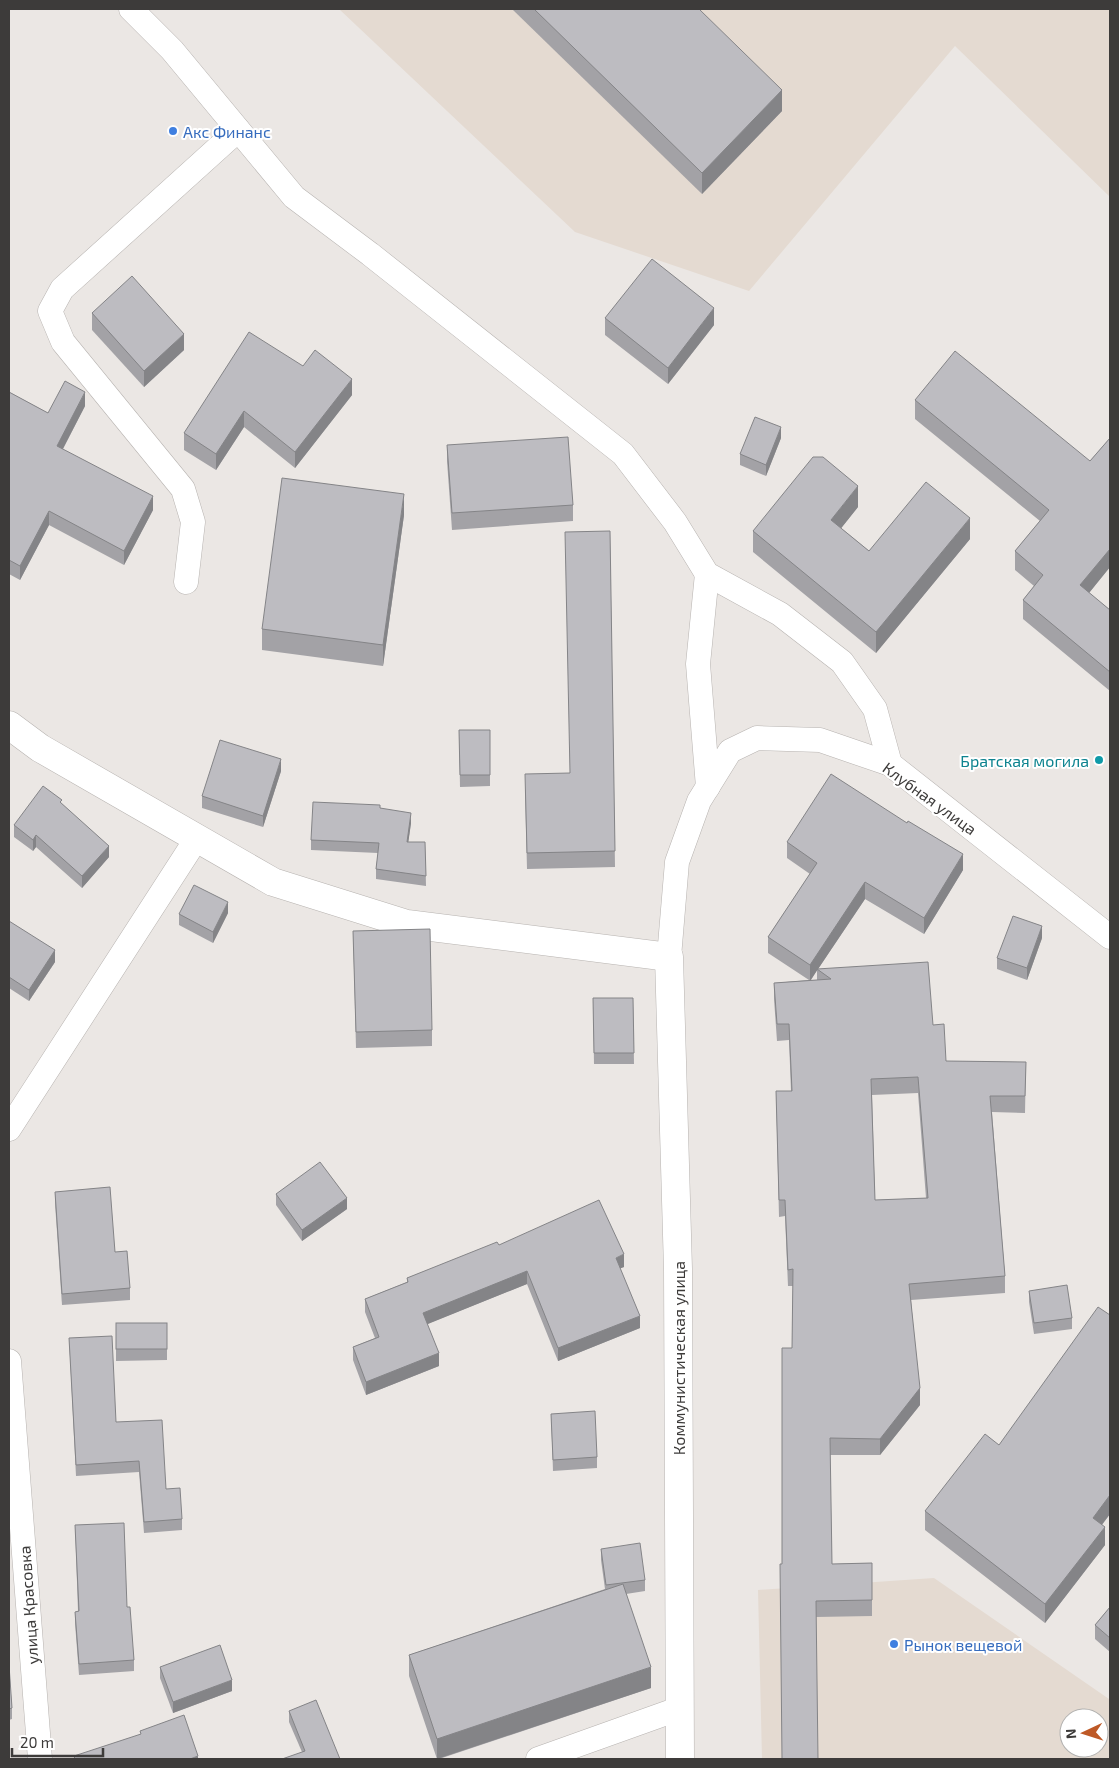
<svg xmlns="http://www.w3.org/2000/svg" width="1119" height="1768" font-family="'Exo 2',sans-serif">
	<rect width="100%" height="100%" fill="#ebe7e4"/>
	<g fill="#e4dad1" fill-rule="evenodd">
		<polygon points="339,9 1110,9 1110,197 955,46 749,291 575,232"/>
		<path d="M934,1578L1109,1699L1110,1698V1759H762L758,1590ZM1069,1718H1099V1748H1069Z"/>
	</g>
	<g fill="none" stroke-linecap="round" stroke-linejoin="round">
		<defs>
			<g id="minor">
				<polyline points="131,9 172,50 294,197 370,254 623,454 675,522 707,574 780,614 842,662 875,709 890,764"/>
				<polyline points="707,574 698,664 708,787"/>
				<polyline points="186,582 193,522 183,489 63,342 50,311 62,289 238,130"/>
				<polyline points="669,957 677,862 699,801 730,751 757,738 820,740 890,764 1110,937"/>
				<polyline points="9,1129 197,838"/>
				<polyline points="9,1361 40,1759"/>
				<polyline points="538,1759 678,1709"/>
			</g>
			<polyline id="primary" points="9,725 40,748 273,882 407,924 669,957 678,1269 680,1759"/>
		</defs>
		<use href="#minor" stroke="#b7b3b0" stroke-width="25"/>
		<use href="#primary" stroke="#b7b3b0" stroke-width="29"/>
		<use href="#minor" stroke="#fff" stroke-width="24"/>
		<use href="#primary" stroke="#fff" stroke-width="28"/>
	</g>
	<g fill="#a3a2a6" fill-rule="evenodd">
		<polygon points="512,9 699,9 782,111 702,194"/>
		<polygon points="92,313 184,350 144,387 92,330"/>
		<polygon points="605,318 714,325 668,384 605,335"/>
		<polygon points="303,366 352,395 295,468 244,427 216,470 184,450 184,433"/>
		<polygon points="9,392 48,413 85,406 63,449 153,510 124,565 49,525 20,580 9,574"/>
		<polygon points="915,400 1090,461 1110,438 1110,567 1089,593 1110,610 1110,691 1023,619 1023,600 1034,586 1015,570 1015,551 1040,521 915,419"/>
		<polygon points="781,438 766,476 740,465 740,454"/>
		<polygon points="447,445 573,505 573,521 452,530 447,461"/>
		<polygon points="858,507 841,528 869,551 970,539 876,653 753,552 753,531"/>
		<polygon points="404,515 383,666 262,650 262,629"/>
		<polygon points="610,531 615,867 527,869 525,790 570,773"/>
		<polygon points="459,730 490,730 490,786 460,787"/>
		<polygon points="281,771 263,827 202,808 202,796"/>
		<polygon points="62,804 109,857 82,888 36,847 33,851 14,837 14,825"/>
		<polygon points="380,808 411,823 408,842 425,842 426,886 376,879 376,869 378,853 311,850 311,840"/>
		<path d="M787,842L963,870L924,934L865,899L818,969L933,1025L946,1061L1026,1062L1025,1113L992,1112L1005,1276V1293L911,1300L920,1405L880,1455H830L832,1564L872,1563V1616L816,1617L782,1564L792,1348L793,1286H788L785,1216L779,1217L776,1091H791L789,1040L777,1041L774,999V983L809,980L768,953V937L810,874L787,858ZM817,970V980H811ZM918,1093L926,1198L875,1200L872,1095Z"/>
		<polygon points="228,913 213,943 179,925 179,914"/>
		<polygon points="9,921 55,962 29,1001 9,988"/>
		<polygon points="353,931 432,1030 432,1046 356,1048"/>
		<polygon points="1042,938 1027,980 997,969 997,958"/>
		<polygon points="593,998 633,998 634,1064 594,1064"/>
		<polygon points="55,1192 115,1252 130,1288 130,1300 62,1305 55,1203"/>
		<polygon points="276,1194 347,1209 302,1241 276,1205"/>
		<polygon points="499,1245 624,1267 620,1268 640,1328 558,1361 527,1284 427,1324 439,1366 366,1395 353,1360 353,1347 375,1338 365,1312 365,1299 407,1282 407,1278"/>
		<polygon points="1029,1291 1072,1318 1072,1329 1034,1334 1029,1302"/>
		<polygon points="1110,1315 1110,1514 1102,1525 1105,1545 1045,1623 925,1530 925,1511 999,1445"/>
		<polygon points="116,1323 167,1323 167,1360 116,1361"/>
		<polygon points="69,1338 116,1422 166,1489 182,1519 182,1530 144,1533 139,1472 76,1476"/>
		<polygon points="551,1414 597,1457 597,1468 553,1471"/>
		<polygon points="75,1525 127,1607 134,1660 134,1671 79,1675 75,1623 75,1612 78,1611"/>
		<polygon points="601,1549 645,1580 645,1591 626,1594 651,1688 439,1759 437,1759 409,1676 409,1655 605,1589 601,1560"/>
		<polygon points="1110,1607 1110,1652 1095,1639 1095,1625"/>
		<polygon points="9,1665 12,1708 12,1719 9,1720"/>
		<polygon points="160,1667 232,1691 173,1713 160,1678"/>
		<polygon points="289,1711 340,1759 302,1752 289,1722"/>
	</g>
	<g fill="#848487">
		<polygon points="782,90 782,111 702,194 702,173"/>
		<polygon points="714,308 714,325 668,384 668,368"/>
		<polygon points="184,334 184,350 144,387 144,371"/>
		<polygon points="352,379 352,395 295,468 295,452"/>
		<polygon points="85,392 85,406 57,460 57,446"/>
		<polygon points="244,411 244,427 216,470 216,454"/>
		<polygon points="781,427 781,438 766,476 766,465"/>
		<polygon points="858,486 858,507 831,541 831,520"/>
		<polygon points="404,494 404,515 383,666 383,645"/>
		<polygon points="153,496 153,510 124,565 124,551"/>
		<polygon points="49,511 49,525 20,580 20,566"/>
		<polygon points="970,518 970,539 876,653 876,632"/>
		<polygon points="1110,549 1110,567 1080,604 1080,585"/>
		<polygon points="281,759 281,771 263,827 263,816"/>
		<polygon points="411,813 411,823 407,852 407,842"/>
		<polygon points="36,835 36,847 33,851 33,840"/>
		<polygon points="109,846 109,857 82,888 82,876"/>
		<polygon points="963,854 963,870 924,934 924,918"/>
		<polygon points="865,882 865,899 810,981 810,965"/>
		<polygon points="228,902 228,913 213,943 213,932"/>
		<polygon points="1042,926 1042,938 1027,980 1027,968"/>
		<polygon points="55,950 55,962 29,1001 29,990"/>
		<polygon points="347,1198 347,1209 302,1241 302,1230"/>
		<polygon points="624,1254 624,1267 616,1270 616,1258"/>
		<polygon points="527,1271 527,1284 423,1326 423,1313"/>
		<polygon points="640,1316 640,1328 558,1361 558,1348"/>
		<polygon points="439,1353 439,1366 366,1395 366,1382"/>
		<polygon points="920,1388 920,1405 880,1455 880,1439"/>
		<polygon points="1110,1495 1110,1514 1093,1536 1093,1518"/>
		<polygon points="1105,1527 1105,1545 1045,1623 1045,1604"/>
		<polygon points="651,1667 651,1688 437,1759 437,1739"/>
		<polygon points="232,1680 232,1691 173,1713 173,1702"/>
		<polygon points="198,1756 198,1759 190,1759"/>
	</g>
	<g fill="#bdbcc1" stroke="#848487" fill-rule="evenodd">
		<polygon points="534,9 699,9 782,90 702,173"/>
		<polygon points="652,259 714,308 668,368 605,318"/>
		<polygon points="132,276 184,334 144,371 92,313"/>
		<polygon points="249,332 303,366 315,350 352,379 295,452 244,411 216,454 184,433"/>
		<polygon points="955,351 1090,461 1110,438 1110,549 1080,585 1110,610 1110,672 1023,600 1043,575 1015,551 1049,510 915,400"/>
		<polygon points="65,381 85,392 57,446 153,496 124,551 49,511 20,566 9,560 9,392 48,413"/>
		<polygon points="755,417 781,427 766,465 740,454"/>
		<polygon points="568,437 573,505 452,513 447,445"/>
		<polygon points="813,457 823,457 858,486 831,520 869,551 926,482 970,518 876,632 753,531"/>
		<polygon points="282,478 404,494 383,645 262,629"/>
		<polygon points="610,531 615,851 527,853 525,774 570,773 565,532"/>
		<polygon points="459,730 490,730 490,775 460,775"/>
		<polygon points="220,740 281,759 263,816 202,796"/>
		<polygon points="831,774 907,823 908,821 963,854 924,918 865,882 810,965 768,937 817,863 787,842"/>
		<polygon points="43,786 62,800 60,802 109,846 82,876 36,835 33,840 14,825"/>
		<polygon points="313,802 380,805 380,808 411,813 407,842 425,842 426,876 376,869 379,843 311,840"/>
		<polygon points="194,885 228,902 213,932 179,914"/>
		<polygon points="1013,916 1042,926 1027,968 997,958"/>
		<polygon points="9,921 55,950 29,990 9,977"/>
		<polygon points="430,929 432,1030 356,1032 353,931"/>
		<path d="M928,962L933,1025L944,1024L946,1061L1026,1062L1025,1096H990L1005,1276L909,1284L920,1388L880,1439L830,1438L832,1564L872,1563V1600L816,1601L818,1759H782L780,1564H782V1348H792L793,1269L788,1270L785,1200H779L776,1091H792L789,1024H777L774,983L831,979L817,969ZM918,1077L928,1198L875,1200L871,1079Z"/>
		<polygon points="593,998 633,998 634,1053 594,1053"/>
		<polygon points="320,1162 347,1198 302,1230 276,1194"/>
		<polygon points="110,1187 115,1252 127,1251 130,1288 62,1294 55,1192"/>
		<polygon points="599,1200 624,1254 616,1258 640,1316 558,1348 527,1271 423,1313 439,1353 366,1382 353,1347 379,1337 365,1299 408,1282 407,1278 497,1242 499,1245"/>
		<polygon points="1067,1285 1072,1318 1034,1323 1029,1291"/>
		<polygon points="1098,1307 1110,1315 1110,1495 1093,1518 1105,1527 1045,1604 925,1511 985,1434 999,1445"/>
		<rect x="116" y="1323" width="51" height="26"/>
		<polygon points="112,1336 116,1422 162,1420 166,1489 180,1488 182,1519 144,1522 139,1461 76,1465 69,1338"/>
		<polygon points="595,1411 597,1457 553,1460 551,1414"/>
		<polygon points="124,1523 127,1607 130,1607 134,1660 79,1664 75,1612 79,1611 75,1525"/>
		<polygon points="640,1543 645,1580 606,1585 601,1549"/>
		<polygon points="623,1584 651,1667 437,1739 409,1655"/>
		<polygon points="1110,1607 1110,1638 1095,1625"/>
		<polygon points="220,1645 232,1680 173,1702 160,1667"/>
		<polygon points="9,1665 12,1708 9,1709"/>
		<polygon points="316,1700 340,1759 282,1759 305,1751 289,1711"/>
		<polygon points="184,1715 198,1756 190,1759 75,1759 74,1756 141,1734 140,1731"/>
	</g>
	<g fill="#3f7fe0" stroke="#fff" stroke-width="2">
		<circle cx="173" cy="131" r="5"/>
		<circle cx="894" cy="1644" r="5"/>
	</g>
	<circle fill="#0f9aa8" stroke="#fff" stroke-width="2" cx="1099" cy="760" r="5"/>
	<g text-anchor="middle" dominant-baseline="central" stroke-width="4" stroke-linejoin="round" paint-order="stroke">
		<g font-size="16" fill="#366cbe" stroke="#fff" text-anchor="start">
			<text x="183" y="131">Акс Финанс</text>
			<text x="904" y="1644">Рынок вещевой</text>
		</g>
		<g font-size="16" fill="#0d838f" stroke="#fff" text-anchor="end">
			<text x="1089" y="760">Братская могила</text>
		</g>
		<g font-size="16" fill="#3d3b3a" stroke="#fff">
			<text transform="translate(930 798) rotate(36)">Клубная улица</text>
			<text transform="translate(678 1358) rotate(-90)">Коммунистическая улица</text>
			<text transform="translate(28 1605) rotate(-94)">улица Красовка</text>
		</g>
	</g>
	<rect width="1119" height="1768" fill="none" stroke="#3d3b3a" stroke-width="20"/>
	<g transform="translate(1084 1733) rotate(266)"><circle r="24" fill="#ffffff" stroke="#b1b1b0"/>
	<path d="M0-4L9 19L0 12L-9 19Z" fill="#be5926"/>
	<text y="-8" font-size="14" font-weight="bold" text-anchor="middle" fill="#3d3b3a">N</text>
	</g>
	<path d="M12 1748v8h91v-8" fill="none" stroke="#3d3b3a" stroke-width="2.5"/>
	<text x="20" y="1748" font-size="15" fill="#3d3b3a" stroke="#ffffff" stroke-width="4" paint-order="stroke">20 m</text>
</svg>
